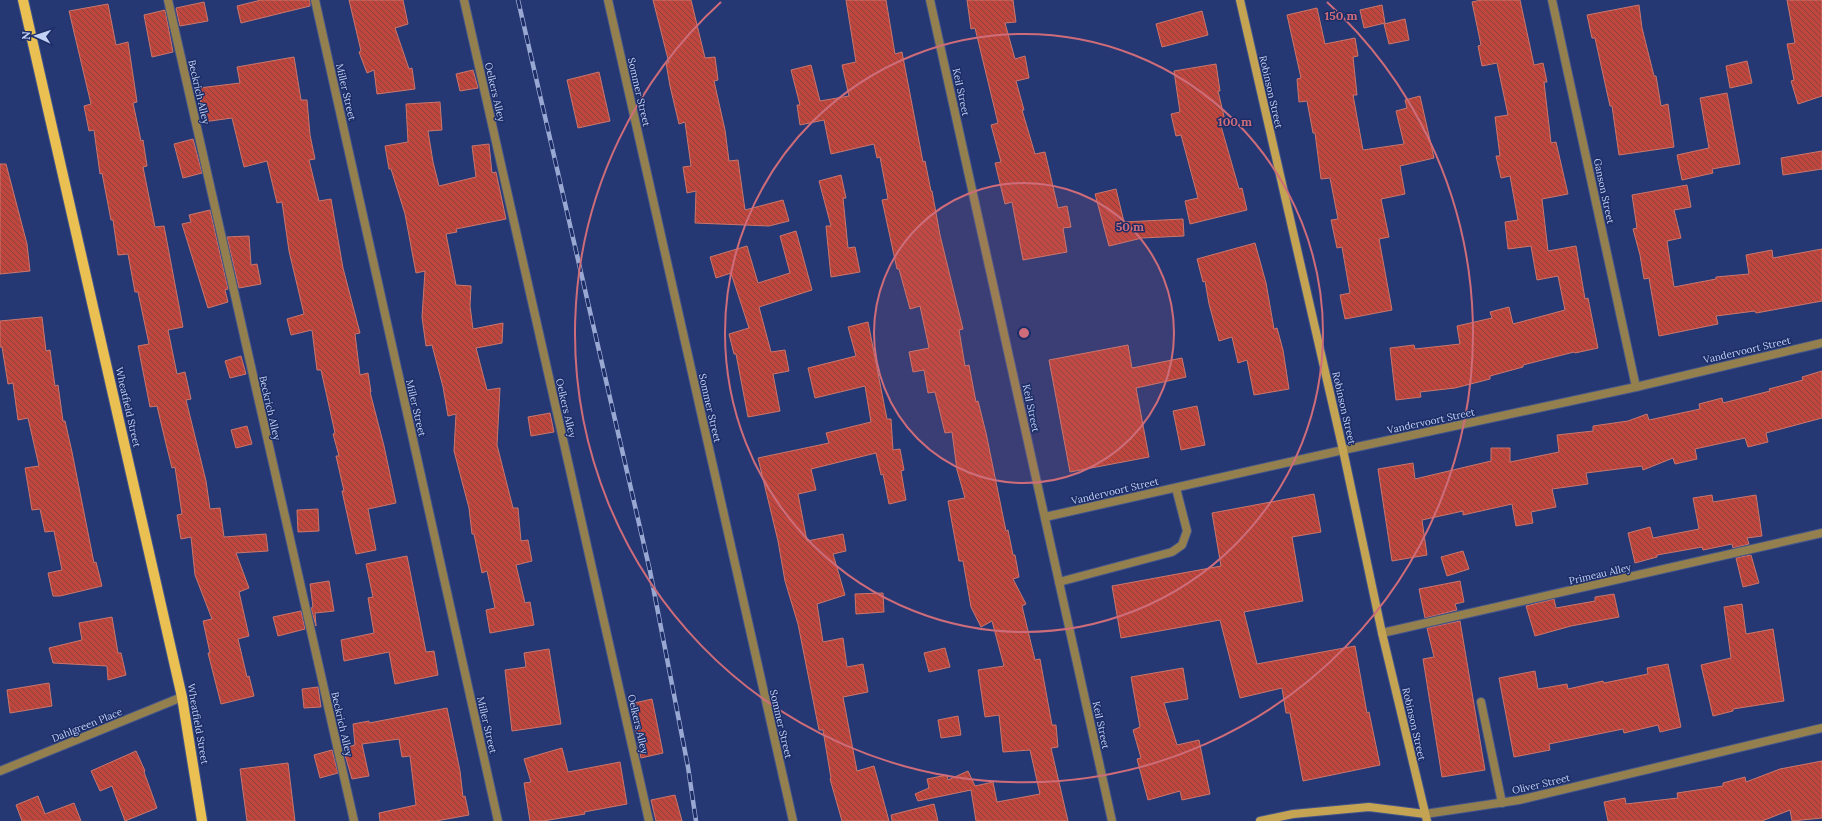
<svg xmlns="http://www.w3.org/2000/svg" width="1822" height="821" font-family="Lora,serif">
	<defs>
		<pattern id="building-back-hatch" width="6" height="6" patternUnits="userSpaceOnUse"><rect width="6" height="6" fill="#bf463c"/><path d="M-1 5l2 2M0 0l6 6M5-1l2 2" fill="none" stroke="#8a4342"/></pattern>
	</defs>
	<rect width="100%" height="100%" fill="#263873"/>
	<g fill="url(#building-back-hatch)" stroke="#c9776d">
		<polygon points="261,0 310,0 310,6 241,23 237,6"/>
		<polygon points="349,0 403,0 408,24 395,28 409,69 412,68 415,89 377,94 374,70 367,73 359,52 361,51"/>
		<polygon points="653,0 691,0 705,58 715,57 718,80 714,81 725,130 729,161 738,160 745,210 783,200 789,221 769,226 695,223 696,191 687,193 683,167 691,166 685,122 679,124 670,86 666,63 669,63"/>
		<polygon points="846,0 886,0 895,54 902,52 923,162 925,161 931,191 932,191 940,235 963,329 959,330 965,366 969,365 976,402 978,401 986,433 1006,531 1008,530 1013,555 1015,555 1019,577 1013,579 1026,604 1022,606 1035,660 1040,659 1052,725 1056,725 1058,747 1051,748 1068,821 976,821 971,790 918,801 915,794 929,788 927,779 947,775 948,780 968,771 975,786 993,782 997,802 1040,794 1030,750 1003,752 999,715 985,717 978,670 1004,666 992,621 981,627 971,607 963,561 959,561 948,501 965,498 957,470 952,432 945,433 935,392 928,393 924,370 913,372 909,352 929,348 920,306 910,309 899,269 897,269 882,200 888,199 880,157 877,158 874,144 831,154 824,120 800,125 797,105 800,105 791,70 811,65 820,101 849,96 842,65 856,62"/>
		<polygon points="967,0 1013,0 1016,22 1005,23 1015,59 1025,56 1029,78 1016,81 1024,110 1022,110 1035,154 1045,152 1058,208 1067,206 1071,227 1063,228 1067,252 1023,260 1012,202 1005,204 995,163 1001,162 991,125 998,123 975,28 971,29"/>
		<polygon points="1481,0 1520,0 1534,65 1543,63 1547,82 1544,82 1551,143 1556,142 1568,194 1542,199 1548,251 1576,246 1585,299 1588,298 1598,348 1575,353 1574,352 1523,365 1523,367 1490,376 1490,379 1455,388 1420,392 1421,397 1396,400 1390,348 1414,345 1415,349 1460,344 1457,326 1492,318 1490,312 1509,307 1513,324 1565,310 1558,276 1537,280 1531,246 1508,249 1505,222 1518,220 1510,176 1501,178 1496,156 1500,156 1495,117 1508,115 1497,63 1482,66 1478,46 1481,45 1472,2"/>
		<polygon points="1787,0 1822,0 1822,96 1798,104 1791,81 1794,80 1787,44 1795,43"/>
		<polygon points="204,2 208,21 180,26 176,8"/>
		<polygon points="108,4 116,45 128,42 137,102 133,103 141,141 143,140 147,166 143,167 155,227 164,226 183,327 168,330 177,374 185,372 191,399 186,400 206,481 210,509 220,508 224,537 266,534 268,551 236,553 249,588 239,592 249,636 238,639 247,677 249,676 254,696 221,704 208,653 210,653 203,621 212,619 195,575 191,537 181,539 177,515 182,514 175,467 172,468 166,444 157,406 150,407 138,346 149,344 138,292 135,292 128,254 118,255 113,220 111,220 102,173 100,174 94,130 89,131 84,106 91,104 69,11"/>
		<polygon points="1382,5 1385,23 1364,28 1360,10"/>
		<polygon points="1639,5 1642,28 1654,76 1656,76 1661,106 1668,104 1674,147 1619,155 1612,106 1610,106 1595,38 1592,38 1587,15"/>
		<polygon points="1317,8 1325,44 1355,38 1358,56 1353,57 1357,95 1353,95 1363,150 1404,144 1396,111 1407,108 1405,100 1420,96 1434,158 1400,166 1405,194 1381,199 1389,237 1379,239 1392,310 1345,319 1340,295 1350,293 1342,247 1337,248 1331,220 1338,219 1330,178 1321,179 1315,133 1313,133 1307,101 1299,102 1297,79 1301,78 1287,15"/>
		<polygon points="165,10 173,52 152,57 144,15"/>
		<polygon points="1202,11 1208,35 1162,47 1156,24"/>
		<polygon points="1405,19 1409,40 1389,44 1384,24"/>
		<polygon points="294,57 301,100 307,100 310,135 315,159 309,160 319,201 331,199 343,268 360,333 355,334 360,375 368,373 371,392 370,392 384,446 396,503 368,509 376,550 356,554 342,491 344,491 336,456 339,456 333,434 335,433 321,370 317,370 312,330 291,335 287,319 304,314 289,251 282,202 277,203 267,161 244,167 232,118 203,122 199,88 240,83 237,67"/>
		<polygon points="1747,61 1752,83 1730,88 1726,66"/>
		<polygon points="1216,64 1220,91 1218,91 1226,125 1221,126 1239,189 1242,188 1247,210 1190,224 1185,201 1198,198 1181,135 1176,136 1171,114 1180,112 1174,71"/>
		<polygon points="473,70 478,88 460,91 456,74"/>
		<polygon points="599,72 610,121 578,128 567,80"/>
		<polygon points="1727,93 1740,164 1712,169 1713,173 1682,180 1677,155 1709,148 1700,98"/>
		<polygon points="440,102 442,130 428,131 433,162 439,186 476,177 472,146 489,144 492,173 496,172 506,219 456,229 457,232 446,234 456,285 471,286 470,306 473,329 503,323 502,343 476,348 487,390 500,388 497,445 513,508 518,508 521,541 528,540 532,561 516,565 525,603 530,602 534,625 490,633 486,610 495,608 487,571 482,573 474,534 472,534 469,508 454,451 456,414 448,416 443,387 432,345 426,346 422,317 425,271 416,273 405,214 391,169 389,169 385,146 408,142 406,104"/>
		<polygon points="193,139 202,173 183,178 174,144"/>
		<polygon points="1822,151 1822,169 1783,175 1781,158"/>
		<polygon points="0,164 6,164 27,244 30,271 0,274"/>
		<polygon points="841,175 846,198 843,198 848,248 855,247 860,272 831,277 826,226 831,226 819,181"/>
		<polygon points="1687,185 1691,207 1674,210 1681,238 1667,241 1674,287 1716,279 1716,277 1749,274 1746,255 1772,250 1773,258 1822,249 1822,301 1756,313 1755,311 1716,316 1718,324 1659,336 1649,278 1644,279 1640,255 1633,229 1637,228 1632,195"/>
		<polygon points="1116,189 1124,222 1183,219 1184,236 1142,238 1109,246 1095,194"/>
		<polygon points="210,210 228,289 225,290 228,302 208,308 182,224 191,222 189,215"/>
		<polygon points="796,231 812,290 759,307 771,352 785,350 789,371 773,374 780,411 748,417 736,354 734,354 729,334 749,328 731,273 716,278 710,257 747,246 758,283 790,273 780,236"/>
		<polygon points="249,236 251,265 257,264 261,284 239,288 227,237"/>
		<polygon points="1255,243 1266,283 1274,329 1277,328 1283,350 1289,389 1254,395 1247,360 1238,363 1232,337 1219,341 1209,304 1205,281 1203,282 1197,259"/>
		<polygon points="42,317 46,351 50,350 55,386 58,385 63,421 65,421 72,452 94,563 96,562 102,586 60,596 53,596 48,573 62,570 54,531 45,532 40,509 32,510 25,468 39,466 28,418 18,420 13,383 8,384 2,347 0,347 0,321"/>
		<polygon points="868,322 887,419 891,419 893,450 900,449 904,470 901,471 906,500 889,504 883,474 881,475 876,453 811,469 816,490 798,494 807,541 843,534 846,551 833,554 845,595 817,604 823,642 843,638 847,667 863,664 868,692 843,697 857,771 874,766 889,821 842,821 830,779 831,778 823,730 819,730 798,624 785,581 778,541 758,458 829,443 826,433 871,422 865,386 815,398 808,368 856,356 848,327"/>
		<polygon points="1128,345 1132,368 1182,358 1186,377 1136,388 1149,457 1070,472 1049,360"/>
		<polygon points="241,356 246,374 230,378 225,361"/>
		<polygon points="1822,371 1822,418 1766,433 1768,442 1748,447 1745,438 1695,449 1697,459 1675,464 1673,458 1643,470 1642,466 1586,473 1588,484 1552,489 1556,507 1531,512 1533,523 1516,526 1512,504 1463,515 1463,511 1422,520 1427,555 1392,561 1378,469 1413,463 1415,479 1491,461 1491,448 1510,448 1510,462 1559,452 1557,435 1593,431 1593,426 1628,421 1647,414 1649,420 1700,409 1699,404 1722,398 1723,403 1770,391 1769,389 1803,380 1802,377"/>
		<polygon points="1197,406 1205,445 1181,450 1173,411"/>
		<polygon points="550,413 554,432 531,436 528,417"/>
		<polygon points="247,426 252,444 236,448 231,430"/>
		<polygon points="1314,494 1321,532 1292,537 1303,601 1244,612 1257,664 1355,646 1367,713 1369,712 1380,765 1303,781 1290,713 1286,713 1282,688 1240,698 1220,620 1121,638 1112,586 1221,566 1212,513"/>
		<polygon points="1712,495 1713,502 1756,495 1762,536 1747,538 1749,544 1733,548 1732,544 1703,550 1702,547 1657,555 1657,557 1635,563 1628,533 1650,527 1653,538 1699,529 1693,498"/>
		<polygon points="318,509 319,531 298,532 297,510"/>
		<polygon points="1463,551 1469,569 1447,576 1441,557"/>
		<polygon points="1751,555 1759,583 1743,587 1736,558"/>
		<polygon points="407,556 426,652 434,651 438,675 395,684 389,652 344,661 341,640 374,633 368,598 373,597 366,564"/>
		<polygon points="329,581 334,611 315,613 316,626 311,608 313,607 310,584"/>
		<polygon points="1460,581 1464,602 1455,604 1457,610 1425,618 1419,589"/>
		<polygon points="883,593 884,612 856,614 855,594"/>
		<polygon points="1614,594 1619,617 1571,626 1535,636 1526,606 1554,599 1556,608 1595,601 1595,597"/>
		<polygon points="1742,604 1746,634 1773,629 1784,701 1733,709 1733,711 1713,716 1701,665 1731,658 1724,607"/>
		<polygon points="301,611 305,629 278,636 273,617"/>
		<polygon points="112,617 118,653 121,653 126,675 108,680 107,666 53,663 49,648 82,640 79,623"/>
		<polygon points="1460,621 1485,770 1442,777 1423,659 1434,657 1427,628"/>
		<polygon points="945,648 950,667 929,672 924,653"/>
		<polygon points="549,649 561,724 512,731 505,670 526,667 524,653"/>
		<polygon points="1668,664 1681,727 1660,732 1658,725 1624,733 1623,729 1549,744 1550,750 1514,757 1499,678 1535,671 1538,689 1567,684 1568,689 1603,681 1604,683 1648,674 1647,668"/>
		<polygon points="1183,668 1188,699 1164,703 1177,745 1199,740 1210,794 1182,800 1180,791 1148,800 1137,759 1141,758 1133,730 1140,727 1131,677"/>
		<polygon points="49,683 52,706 10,713 7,690"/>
		<polygon points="318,687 321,707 304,708 302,689"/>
		<polygon points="652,699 663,753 641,758 630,704"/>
		<polygon points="447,708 460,771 463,797 465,796 469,815 436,821 380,821 379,813 416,805 410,756 402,757 399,739 362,744 369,776 352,779 343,748 355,745 353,724 369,721 369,723"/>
		<polygon points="958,716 961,735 941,738 938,720"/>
		<polygon points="562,748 568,772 620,762 627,804 584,812 585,814 543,821 530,821 524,783 531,782 524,759"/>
		<polygon points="332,750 338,773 320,778 314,755"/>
		<polygon points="136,751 145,771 144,772 157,808 125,821 112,786 100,791 91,771"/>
		<polygon points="1822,761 1822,818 1792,821 1790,810 1762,821 1608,821 1604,802 1625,798 1626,804 1678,798 1677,793 1723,786 1723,783 1745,777 1746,782 1780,769"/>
		<polygon points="288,763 295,821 247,821 240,769"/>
		<polygon points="675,795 682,821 656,821 651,800"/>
		<polygon points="38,796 45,814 74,803 81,821 22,821 16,805"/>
		<polygon points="934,804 938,821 892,821 891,815"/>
	</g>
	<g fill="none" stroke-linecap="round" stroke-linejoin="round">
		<defs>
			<g id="lane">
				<polyline points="168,0 354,821"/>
				<polyline points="464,0 649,821"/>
				<polyline points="1059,582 1172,552 1182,545 1187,531 1176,488"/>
				<polyline points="1382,633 1822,533"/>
				<polyline points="1481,702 1502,803"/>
			</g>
			<g id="street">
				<polyline points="315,0 498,821"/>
				<polyline points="608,0 793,821"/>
				<polyline points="930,0 1112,821"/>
				<polyline points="1552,0 1636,387"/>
				<polyline points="1045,517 1343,450 1636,387 1822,343"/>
				<polyline points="0,771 182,697"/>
				<polyline points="1425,814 1519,800 1822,728"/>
			</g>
			<g id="secondary">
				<polyline points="1240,0 1343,450 1382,633 1427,821"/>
				<polyline points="1260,821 1293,814 1369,807 1425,814"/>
			</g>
			<polyline id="primary" points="23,0 182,697 202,821"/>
		</defs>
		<use href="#lane" stroke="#42548a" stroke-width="10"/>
		<use href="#street" stroke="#42548a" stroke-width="10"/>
		<use href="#secondary" stroke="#42548a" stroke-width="10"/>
		<use href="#primary" stroke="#42548a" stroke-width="12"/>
		<use href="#lane" stroke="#94804f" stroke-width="8"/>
		<use href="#street" stroke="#94804f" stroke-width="8"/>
		<use href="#secondary" stroke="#c4a453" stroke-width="8"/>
		<use href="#primary" stroke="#eac053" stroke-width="10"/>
		<defs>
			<polyline id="rail" points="518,0 650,571 688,767 696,821"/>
		</defs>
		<use href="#rail" stroke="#99a8d2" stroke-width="4.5"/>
		<use href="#rail" stroke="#1c2d67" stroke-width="3" stroke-dasharray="9" stroke-linecap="butt"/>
	</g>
	<circle cx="1024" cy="333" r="150" fill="#ce6c7a" fill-opacity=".12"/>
	<g fill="none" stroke="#ce6c7a" stroke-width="2">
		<circle cx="1024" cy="333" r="150"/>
		<circle cx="1024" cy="333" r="299"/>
		<path d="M1327 2A449 449 0 1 1 721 2"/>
	</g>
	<g text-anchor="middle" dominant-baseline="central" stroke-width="3" stroke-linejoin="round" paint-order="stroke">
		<g font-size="10" fill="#c3d1f5" stroke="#1c2d67">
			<text transform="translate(199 92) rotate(77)">Beckrich Alley</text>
			<text transform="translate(346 92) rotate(77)">Miller Street</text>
			<text transform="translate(495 92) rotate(77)">Oelkers Alley</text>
			<text transform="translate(639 92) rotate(77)">Sommer Street</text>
			<text transform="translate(961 92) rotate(78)">Keil Street</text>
			<text transform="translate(1271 92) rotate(77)">Robinson Street</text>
			<text transform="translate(1604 191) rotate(78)">Ganson Street</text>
			<text transform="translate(1747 350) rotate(-13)">Vandervoort Street</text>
			<text transform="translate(128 407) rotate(77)">Wheatfield Street</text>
			<text transform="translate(270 408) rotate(77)">Beckrich Alley</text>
			<text transform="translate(416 408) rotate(77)">Miller Street</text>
			<text transform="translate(566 408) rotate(77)">Oelkers Alley</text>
			<text transform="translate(710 408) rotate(77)">Sommer Street</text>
			<text transform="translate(1031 408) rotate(78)">Keil Street</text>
			<text transform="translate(1344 408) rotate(77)">Robinson Street</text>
			<text transform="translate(1431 421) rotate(-12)">Vandervoort Street</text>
			<text transform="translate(1115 491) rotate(-13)">Vandervoort Street</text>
			<text transform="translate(1600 574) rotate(-13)">Primeau Alley</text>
			<text transform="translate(198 724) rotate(80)">Wheatfield Street</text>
			<text transform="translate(342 724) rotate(77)">Beckrich Alley</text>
			<text transform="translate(638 724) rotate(77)">Oelkers Alley</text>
			<text transform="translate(781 724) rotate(77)">Sommer Street</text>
			<text transform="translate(1414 724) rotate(77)">Robinson Street</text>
			<text transform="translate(87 725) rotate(-22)">Dahlgreen Place</text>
			<text transform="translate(487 725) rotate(77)">Miller Street</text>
			<text transform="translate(1101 725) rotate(78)">Keil Street</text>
			<text transform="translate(1541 784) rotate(-13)">Oliver Street</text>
		</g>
	</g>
	<circle cx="1024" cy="333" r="6" fill="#ce6c7a" stroke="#1c2d67" stroke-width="2"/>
	<g font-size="12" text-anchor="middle" font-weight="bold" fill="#ce6c7a" stroke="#1c2d67" stroke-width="3" stroke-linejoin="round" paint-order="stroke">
		<text x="1341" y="20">150 m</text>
		<text x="1235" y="126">100 m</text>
		<text x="1130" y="231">50 m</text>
	</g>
	<g transform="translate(36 36) rotate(273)" stroke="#1c2d67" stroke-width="3" paint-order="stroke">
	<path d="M0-3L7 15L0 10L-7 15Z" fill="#c3d1f5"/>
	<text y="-6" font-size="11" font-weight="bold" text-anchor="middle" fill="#c3d1f5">N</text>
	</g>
</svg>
